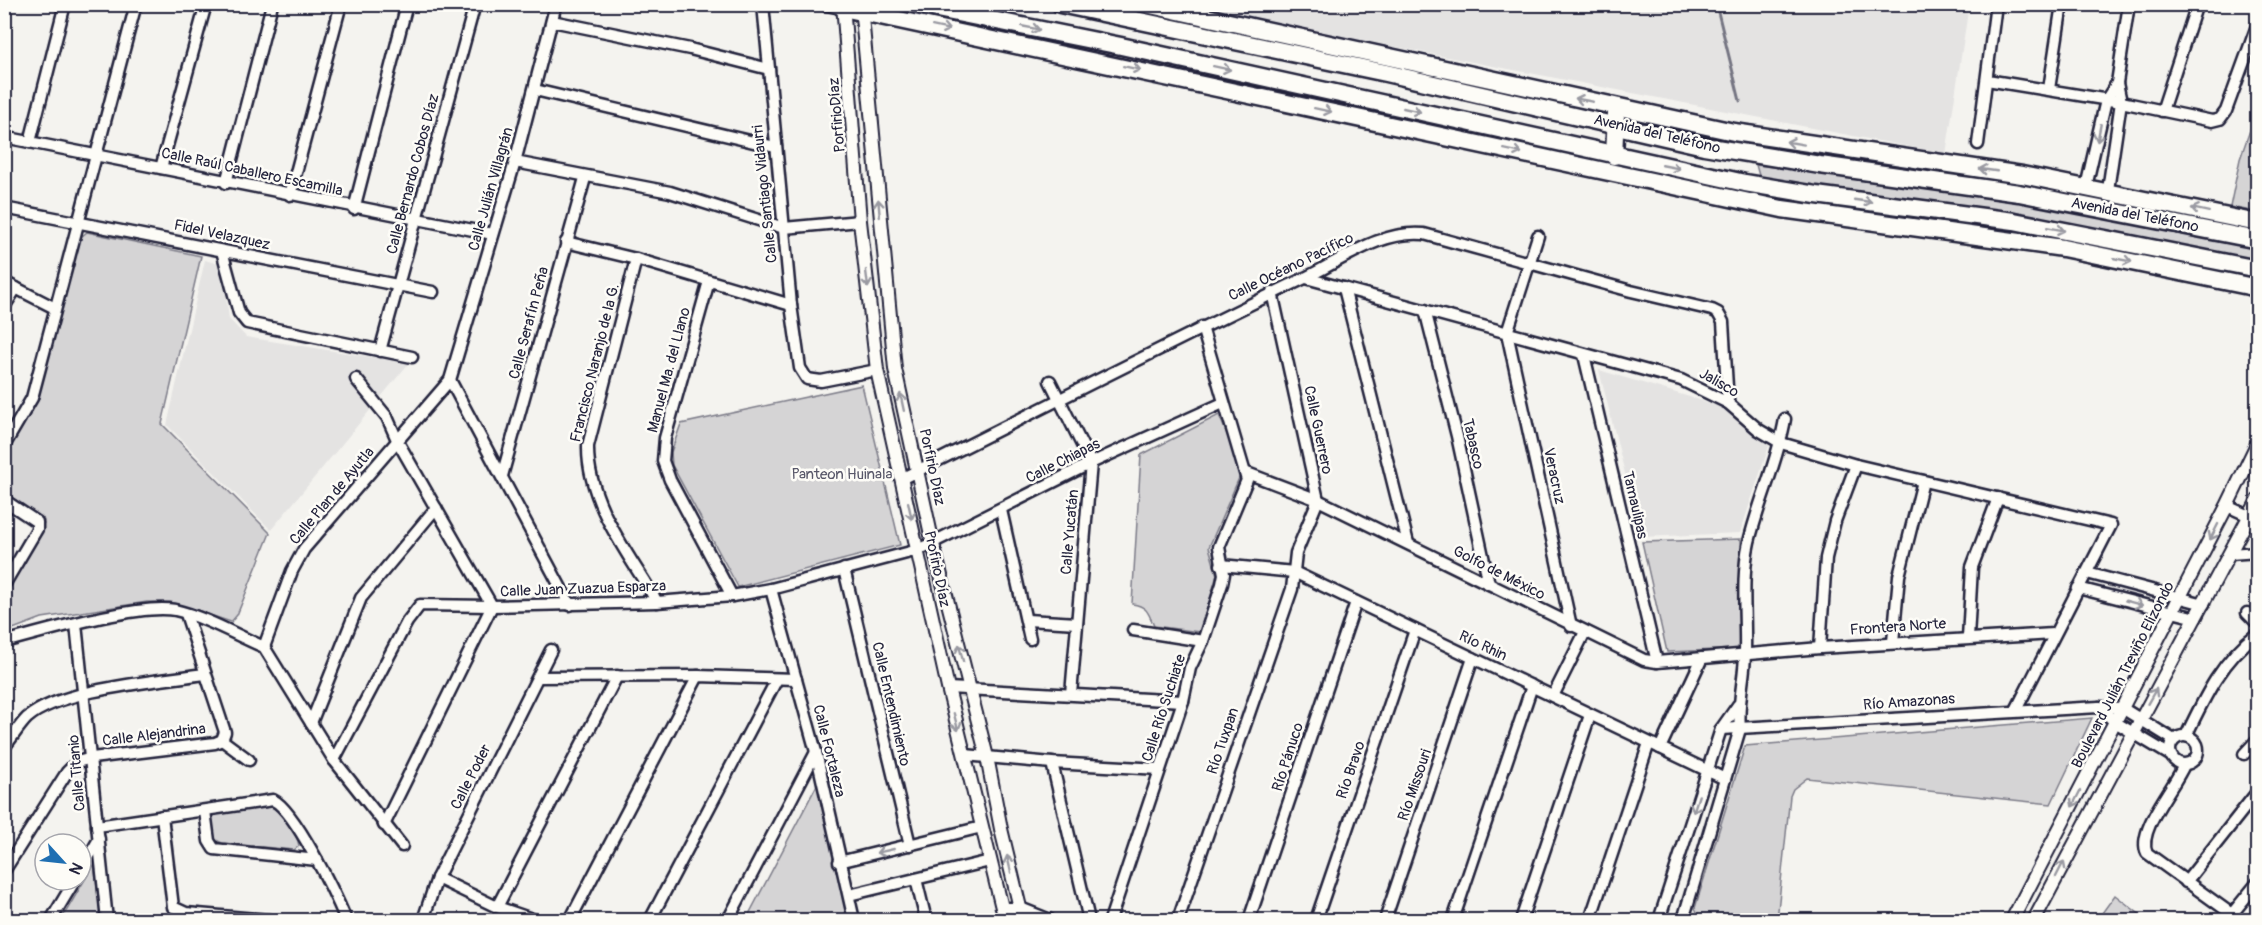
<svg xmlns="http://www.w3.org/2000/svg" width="2262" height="925" font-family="Pangolin,sans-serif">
	<rect width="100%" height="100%" fill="#f4f3ef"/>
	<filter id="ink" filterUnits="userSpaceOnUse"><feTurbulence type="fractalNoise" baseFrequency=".0167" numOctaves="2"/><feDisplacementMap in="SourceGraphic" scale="12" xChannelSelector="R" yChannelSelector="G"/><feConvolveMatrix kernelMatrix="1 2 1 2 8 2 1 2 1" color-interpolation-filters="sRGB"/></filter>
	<g filter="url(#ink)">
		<g fill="#e4e3e2">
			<polygon points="1180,5 1969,5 1946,154"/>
			<polygon points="205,260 222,265 229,319 246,337 409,363 271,530 167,425"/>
			<polygon points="1599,370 1730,409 1769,446 1740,533 1641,537"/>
		</g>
		<g fill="#d5d4d5" stroke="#7c7b88" stroke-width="1.5">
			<polygon points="2257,110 2257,212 2230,207 2240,159"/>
			<polygon points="1756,165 1966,191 2257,246 2257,261 2015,214 1760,179"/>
			<polygon points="87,232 201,256 162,424 270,533 237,615 231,622 171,602 147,602 42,618 5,632 5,590 44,523 42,518 5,493 4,455 27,418 38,391 81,237"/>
			<polygon points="862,385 900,545 738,587 672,465 671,452 681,424"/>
			<path d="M1219,415L1242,471L1209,547L1217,575L1200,632L1154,626C1148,612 1147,606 1132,604L1141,455Z"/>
			<polygon points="1741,539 1740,649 1667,652 1642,542"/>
			<polygon points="2092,718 2051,804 1807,778 1793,789 1790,796 1777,920 1701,920 1695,908 1745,746"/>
			<polygon points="818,783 850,920 746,920"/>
			<path d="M269,806C281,810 297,833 299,846L294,850L222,843L212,838L211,814Z"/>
			<polygon points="94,864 101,920 61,920"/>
			<polygon points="2115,895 2147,920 2097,920"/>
		</g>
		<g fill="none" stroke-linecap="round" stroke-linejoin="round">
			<polyline stroke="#757582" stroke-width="3" points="1716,4 1740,101"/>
			<defs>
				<g id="minor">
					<polyline points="763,4 791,305 800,368 807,379 821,381 877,370"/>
					<polyline points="552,21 690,49 769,69"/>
					<polyline points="1987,80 2121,102 2212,121 2220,119 2226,111 2258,23"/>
					<polyline points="2049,89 2062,4"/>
					<polyline points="535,90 775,147"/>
					<polyline points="2162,111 2197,4"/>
					<polyline points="4,137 493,234"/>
					<polyline points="30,142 65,4"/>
					<polyline points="1978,144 1996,4"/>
					<polyline points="515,162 670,192 784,228 860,221"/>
					<polyline points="161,168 206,4"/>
					<polyline points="226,183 272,4"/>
					<polyline points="2086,187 2106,100 2117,83"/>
					<polyline points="2108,190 2121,102 2117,83 2129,4"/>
					<polyline points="290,195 341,4"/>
					<polyline points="4,208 433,292"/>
					<polyline points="354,209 407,4"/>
					<polyline points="1538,236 1507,333 1571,626"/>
					<polyline points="566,242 636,259 791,305"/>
					<polyline points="222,251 239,313 247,323 412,357"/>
					<path d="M636,259L588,446C587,503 629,554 657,602"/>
					<polyline points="1306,278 1681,380 1728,403 1759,430 1781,443 1856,465 2111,525 2016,710"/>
					<polyline points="709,281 665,438 663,461 670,480 732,596"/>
					<polyline points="4,282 55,308"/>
					<polyline points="1344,288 1408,543"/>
					<polyline points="4,307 16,288"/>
					<polyline points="1425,310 1457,436 1489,584"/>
					<polyline points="380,351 475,4"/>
					<polyline points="1584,355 1657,662"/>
					<polyline points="356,379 387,417 398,442 492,606 384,825"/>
					<polyline points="450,380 570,605"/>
					<polyline points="1050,381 1091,463 1071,694"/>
					<polyline points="4,446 32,398 136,4"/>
					<polyline points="1247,473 1318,500 1644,660 1657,662 1820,648 2053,634"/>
					<polyline points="502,476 585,178"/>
					<path d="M903,478C1037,411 1171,342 1307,277C1344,259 1381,230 1424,234L1631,291L1712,310L1718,313L1723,322L1728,403"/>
					<polyline points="4,500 37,522 37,529 4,585"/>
					<polyline points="2227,506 2249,516 2258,528"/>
					<polyline points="1001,510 1030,639"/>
					<polyline points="2230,554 2258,552"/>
					<polyline points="1221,565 1294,572 1725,779"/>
					<polyline points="844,569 910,845"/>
					<polyline points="2087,573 2204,604"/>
					<polyline points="2078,588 2196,618"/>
					<polyline points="771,589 816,752 854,920"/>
					<polyline points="2247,613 2258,624"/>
					<polyline points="186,614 225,732 222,740"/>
					<polyline points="1027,620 1077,623"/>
					<polyline points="76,624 107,920"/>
					<polyline points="1133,630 1203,641"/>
					<polyline points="1968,638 1972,567 1998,498"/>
					<path d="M4,642C42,632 140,603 175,610C205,617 236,635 264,647"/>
					<polyline points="1893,642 1899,576 1923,481"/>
					<polyline points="264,647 292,571 304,549 450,380 515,162 556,4"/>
					<polyline points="264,647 334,760 402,846"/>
					<polyline points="1820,648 1826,558 1835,521 1856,465"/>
					<polyline points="539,677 698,676 796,679"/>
					<polyline points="948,688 1183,701"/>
					<polyline points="1553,696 1585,632"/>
					<polyline points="2099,707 2115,722 2170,755"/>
					<polyline points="311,723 361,598 436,508"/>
					<polyline points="1721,729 2099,707 2122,708 2174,740"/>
					<circle cx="2184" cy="750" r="14"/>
					<path d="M2186,736C2205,696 2222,660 2258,633"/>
					<polyline points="222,740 249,760"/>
					<path d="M4,747C12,738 19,726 27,718C59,689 160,681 204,674"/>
					<polyline points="1660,748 1702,658"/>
					<polyline points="2244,754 2258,739"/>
					<polyline points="965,755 1052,763 1160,769"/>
					<polyline points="334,760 407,622 420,605 492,606 657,602 732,596 771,589 918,550 1091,463 1223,403"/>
					<polyline points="1052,763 1089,920"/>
					<path d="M2184,765C2174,788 2136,831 2147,853L2240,920"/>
					<polyline points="205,811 209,841 214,849 317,860"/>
					<polyline points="162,816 173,907 186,913 269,920"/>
					<path d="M97,826L273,800C295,810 336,896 346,920"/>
					<polyline points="839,862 982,827"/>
					<polyline points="81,870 99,839"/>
					<polyline points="4,871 67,772 77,762 92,758 215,743 222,740"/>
					<polyline points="437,878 497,907 535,920"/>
					<polyline points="916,879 926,920"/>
					<polyline points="2186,882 2258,791"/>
					<polyline points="849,895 990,861"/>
					<polyline points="497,907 617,676"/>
					<polyline points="1002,908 1020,908 1050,920"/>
					<polyline points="2232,914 2258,882"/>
					<polyline points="51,920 75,880"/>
					<polyline points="423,920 437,878 551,650"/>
					<polyline points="570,920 698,676"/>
					<polyline points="650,920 777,679"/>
					<polyline points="728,920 816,752"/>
					<polyline points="1110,920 1183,701 1190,668 1203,641 1222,584 1224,574 1219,547 1247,480 1202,327"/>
					<polyline points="1178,920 1292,589 1296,553 1318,500 1272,292"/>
					<polyline points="1249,920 1356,602"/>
					<polyline points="1316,920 1415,630"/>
					<polyline points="1385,920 1473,658"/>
					<polyline points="1453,920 1532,686"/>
					<polyline points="1521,920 1590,715"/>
					<polyline points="1590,920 1649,743"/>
					<polyline points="1659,920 1721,729 1738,705"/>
					<path d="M1683,920L1740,729C1737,702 1745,678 1745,652C1746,616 1741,577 1749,542C1759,500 1778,461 1785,419"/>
				</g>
				<g id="tertiary">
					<polyline points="825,4 843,8"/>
					<polyline points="843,4 860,221 877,370 948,688 1005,920"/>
					<polyline points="861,6 895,369 933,544 987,757 1001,829 1023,920"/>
					<polyline points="2012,920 2227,506 2258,442"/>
					<polyline points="2034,920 2258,500"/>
				</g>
				<g id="primary">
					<polyline points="912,4 1121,46 1745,183 1816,195 2014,221 2258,269"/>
					<polyline points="1060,4 1386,73 1704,146 1820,165 2019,193 2258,240"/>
					<polyline points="1146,4 1734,132 2022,175 2258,223"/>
					<polyline points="843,8 1782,209 2063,248 2258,288"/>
					<polyline points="1614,156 1616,114"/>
				</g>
			</defs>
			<use href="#minor" stroke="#22223b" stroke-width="15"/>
			<use href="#tertiary" stroke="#22223b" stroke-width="16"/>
			<use href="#primary" stroke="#22223b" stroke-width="21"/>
			<use href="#minor" stroke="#fdfcf7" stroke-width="10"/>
			<use href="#tertiary" stroke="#fdfcf7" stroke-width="12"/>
			<use href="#primary" stroke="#fdfcf7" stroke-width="16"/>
		</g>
		<defs><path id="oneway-shaft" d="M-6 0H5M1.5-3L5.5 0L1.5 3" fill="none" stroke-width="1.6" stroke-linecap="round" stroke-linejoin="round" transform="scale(1.5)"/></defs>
		<g stroke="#9a9aa2">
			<use href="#oneway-shaft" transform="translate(941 28) rotate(12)"/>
			<use href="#oneway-shaft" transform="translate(1031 28) rotate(11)"/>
			<use href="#oneway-shaft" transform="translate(1132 68) rotate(12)"/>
			<use href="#oneway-shaft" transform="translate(1222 68) rotate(12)"/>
			<use href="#oneway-shaft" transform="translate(1584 100) rotate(-169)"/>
			<use href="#oneway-shaft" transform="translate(1323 110) rotate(12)"/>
			<use href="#oneway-shaft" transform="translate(1412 110) rotate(13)"/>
			<use href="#oneway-shaft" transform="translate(2099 133) rotate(101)"/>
			<use href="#oneway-shaft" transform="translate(1795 143) rotate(-170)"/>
			<use href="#oneway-shaft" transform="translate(1513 151) rotate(12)"/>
			<use href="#oneway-shaft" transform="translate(1671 167) rotate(11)"/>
			<use href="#oneway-shaft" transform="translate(1988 170) rotate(-172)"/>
			<use href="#oneway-shaft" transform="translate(1863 201) rotate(8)"/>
			<use href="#oneway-shaft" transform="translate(879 208) rotate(-95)"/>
			<use href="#oneway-shaft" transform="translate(2200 210) rotate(-168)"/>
			<use href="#oneway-shaft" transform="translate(2056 229) rotate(11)"/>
			<use href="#oneway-shaft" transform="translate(2123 260) rotate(11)"/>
			<use href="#oneway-shaft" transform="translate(867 279) rotate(83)"/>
			<use href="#oneway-shaft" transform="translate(902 402) rotate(-102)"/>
			<use href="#oneway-shaft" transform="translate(910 511) rotate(78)"/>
			<use href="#oneway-shaft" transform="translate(2214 532) rotate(117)"/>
			<use href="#oneway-shaft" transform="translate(2134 603) rotate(15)"/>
			<use href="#oneway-shaft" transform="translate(961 653) rotate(-104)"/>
			<use href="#oneway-shaft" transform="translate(2152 696) rotate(-60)"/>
			<use href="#oneway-shaft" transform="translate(956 722) rotate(76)"/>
			<use href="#oneway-shaft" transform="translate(2076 799) rotate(117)"/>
			<use href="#oneway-shaft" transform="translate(1696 804) rotate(108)"/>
			<use href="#oneway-shaft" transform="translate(885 851) rotate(167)"/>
			<use href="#oneway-shaft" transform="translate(1009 864) rotate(-103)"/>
			<use href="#oneway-shaft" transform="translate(2060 869) rotate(-63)"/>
		</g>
	</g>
	<g text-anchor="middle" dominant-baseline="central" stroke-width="5" stroke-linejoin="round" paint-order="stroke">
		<g font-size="15" fill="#22223b" stroke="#fdfcf7">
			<text transform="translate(837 115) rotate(-95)">PorfirioDíaz</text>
			<text transform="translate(1657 134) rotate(13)">Avenida del Teléfono</text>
			<text transform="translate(252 172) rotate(12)">Calle Raúl Caballero Escamilla</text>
			<text transform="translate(413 174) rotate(-75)">Calle Bernardo Cobos Díaz</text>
			<text transform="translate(491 189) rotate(-74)">Calle Julián Villagrán</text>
			<text transform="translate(765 194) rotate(-96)">Calle Santiago Vidaurri</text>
			<text transform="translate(2135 215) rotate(11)">Avenida del Teléfono</text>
			<text transform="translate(222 235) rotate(12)">Fidel Velazquez</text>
			<text transform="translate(1291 267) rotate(-26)">Calle Océano Pacífico</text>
			<text transform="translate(529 323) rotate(-75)">Calle Serafín Peña</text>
			<text transform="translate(595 363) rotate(-76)">Francisco Naranjo de la G.</text>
			<text transform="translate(669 370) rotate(-75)">Manuel Ma. del Llano</text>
			<text transform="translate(1719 383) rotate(30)">Jalisco</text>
			<text transform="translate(1318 430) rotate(78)">Calle Guerrero</text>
			<text transform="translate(1473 444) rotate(77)">Tabasco</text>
			<text transform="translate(1063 461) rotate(-27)">Calle Chiapas</text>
			<text transform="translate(932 467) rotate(78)">Porfirio Díaz</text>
			<text transform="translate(1554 476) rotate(78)">Veracruz</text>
			<text transform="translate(332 496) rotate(-50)">Calle Plan de Ayutla</text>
			<text transform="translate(1635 505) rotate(77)">Tamaulipas</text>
			<text transform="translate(1070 532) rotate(-85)">Calle Yucatán</text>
			<text transform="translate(937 569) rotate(78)">Profirio Díaz</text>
			<text transform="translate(1499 573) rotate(27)">Golfo de México</text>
			<text transform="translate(583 589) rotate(-2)">Calle Juan Zuazua Esparza</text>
			<text transform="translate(1898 627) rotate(-4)">Frontera Norte</text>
			<text transform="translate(1483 646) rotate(25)">Río Rhin</text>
			<text transform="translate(2123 675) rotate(-63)">Boulevard Julián Treviño Elizondo</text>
			<text transform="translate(1909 702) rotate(-4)">Río Amazonas</text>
			<text transform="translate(891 704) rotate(77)">Calle Entendimiento</text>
			<text transform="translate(1164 708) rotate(-72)">Calle Río Suchiate</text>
			<text transform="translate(154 735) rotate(-7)">Calle Alejandrina</text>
			<text transform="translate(1223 741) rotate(-71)">Río Tuxpan</text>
			<text transform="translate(829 751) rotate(76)">Calle Fortaleza</text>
			<text transform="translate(1288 757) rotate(-72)">Río Pánuco</text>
			<text transform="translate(1351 770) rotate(-71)">Río Bravo</text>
			<text transform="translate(77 773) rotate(-95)">Calle Titanio</text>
			<text transform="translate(471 777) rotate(-63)">Calle Poder</text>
			<text transform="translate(1415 785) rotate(-71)">Río Missouri</text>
		</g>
		<g font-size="15" fill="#585769" stroke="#fdfcf7">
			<text x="842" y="474">Panteon Huinala</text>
		</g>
	</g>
	<rect width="2262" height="925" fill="none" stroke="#fdfcf7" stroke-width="24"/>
	<rect x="12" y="12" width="2238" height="901" fill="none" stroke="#22223b" stroke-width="2" filter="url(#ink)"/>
	<g transform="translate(63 862) rotate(117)"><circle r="28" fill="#fdfcf7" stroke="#a5a5ac" stroke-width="1.5"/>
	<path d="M0-4.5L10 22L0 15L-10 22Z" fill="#1f6fb2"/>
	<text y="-9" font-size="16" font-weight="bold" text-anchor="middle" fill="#22223b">N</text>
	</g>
</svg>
